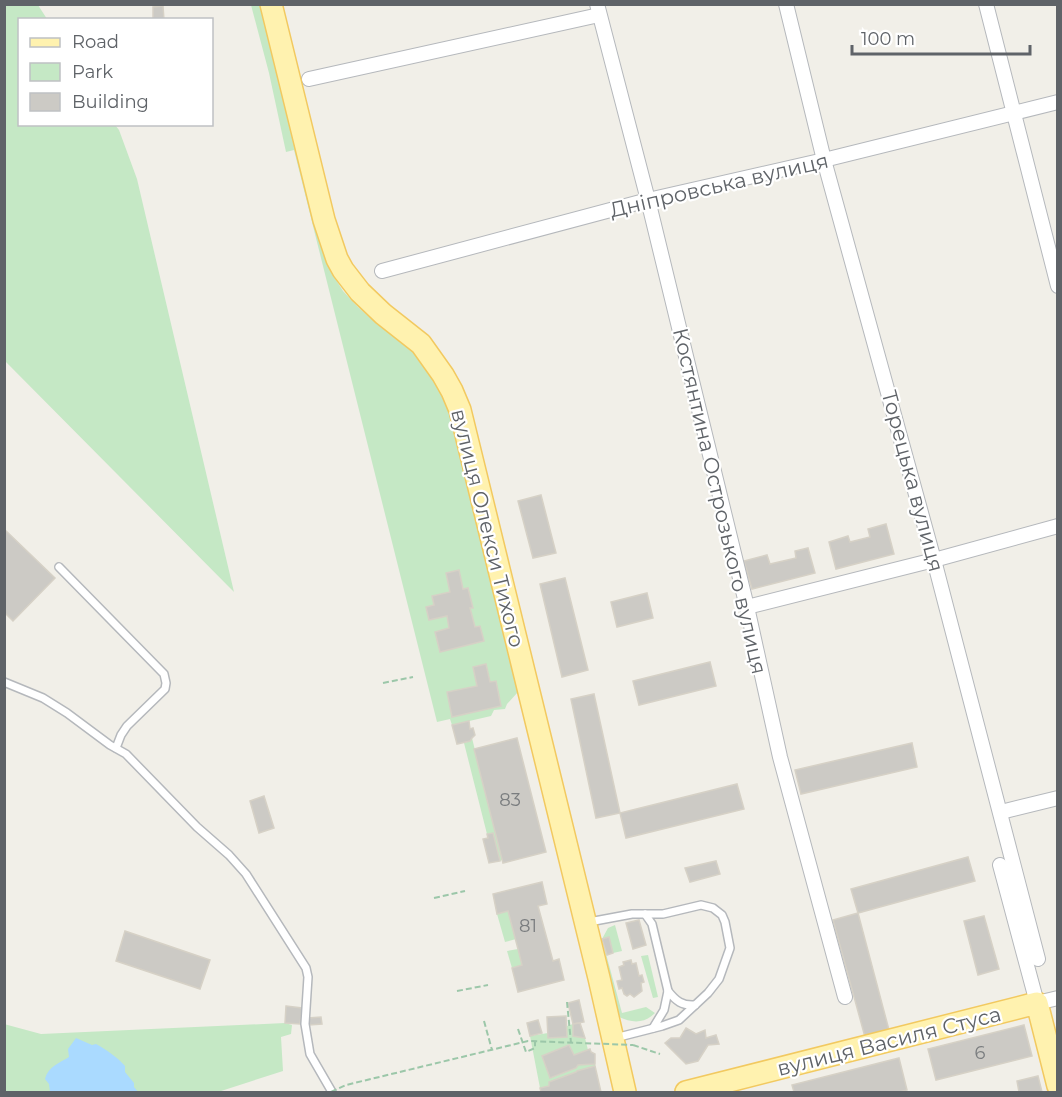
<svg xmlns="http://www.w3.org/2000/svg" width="1062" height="1097" font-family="Montserrat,sans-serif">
	<rect width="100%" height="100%" fill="#f1efe8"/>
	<g fill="#c5e8c5">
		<polygon points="4,5 38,5 47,19 20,20 20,124 115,125 119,130 137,179 234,592 5,361"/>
		<polygon points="251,5 262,5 315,217 331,272 343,291 358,307 378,325 390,330 413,348 441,388 450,417 518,692 507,704 505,709 494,710 491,716 452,725 450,719 437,722 294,150 286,152 269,73"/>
		<polygon points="472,738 502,860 500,861 493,833 487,834 464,743 470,741"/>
		<polygon points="508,911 516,939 505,942 497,914"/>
		<path d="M615,925L622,951L613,953L609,937L602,939L622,1013L646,1007L655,1013C644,1024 632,1023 619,1017L602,939L608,928Z"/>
		<polygon points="518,949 522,965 512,968 507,951"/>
		<polygon points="648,955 658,997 653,998 641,956"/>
		<polygon points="285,1023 292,1025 291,1034 281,1037 283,1071 218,1092 5,1092 4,1024 41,1034"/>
		<polygon points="573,1024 573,1036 585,1038 588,1050 574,1055 569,1045 542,1056 551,1078 576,1068 578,1065 595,1064 595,1066 577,1071 576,1072 549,1086 540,1088 530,1036 548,1033 548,1038 567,1037 567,1026"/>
	</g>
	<path fill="#aadaff" d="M76,1038L92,1045L96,1044C107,1050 117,1057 125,1066V1072L134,1083V1087L138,1092H50L49,1084L45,1079C48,1067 59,1063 69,1057L68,1049Z"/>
	<g fill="#cccac5" stroke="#d6d1c6" stroke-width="1.5">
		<polygon points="163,6 164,20 153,20 153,7"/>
		<polygon points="541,495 556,553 533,558 518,501"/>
		<polygon points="886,524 894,554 836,569 829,542 848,536 850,542 870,537 868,529"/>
		<polygon points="4,529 55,578 13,621 4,612"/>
		<polygon points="808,548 815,573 752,589 744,561 767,555 770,564 796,558 795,551"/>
		<polygon points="459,570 463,589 468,588 473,608 470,608 475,627 480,626 484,641 440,652 435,632 449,628 447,616 429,620 426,607 434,605 432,596 450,592 446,573"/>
		<polygon points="565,578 588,670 562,677 540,584"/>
		<polygon points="647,593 653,618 617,627 611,602"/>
		<polygon points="710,662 716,686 639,705 633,681"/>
		<polygon points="486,664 490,682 496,681 501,706 452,717 447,692 477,686 473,667"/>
		<polygon points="594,694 620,813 596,818 571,699"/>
		<polygon points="469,721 470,729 473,728 475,735 472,738 470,741 457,744 452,725"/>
		<polygon points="517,738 546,852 503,863 474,749"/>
		<polygon points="912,743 917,767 801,794 795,770"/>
		<polygon points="737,784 744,809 626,838 620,813"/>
		<polygon points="264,796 274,828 259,833 250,801"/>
		<polygon points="493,833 500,861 489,863 483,839 488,838 487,834"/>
		<polygon points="968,857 975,881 858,913 851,889"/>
		<polygon points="716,861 720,874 690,882 685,868"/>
		<polygon points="542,882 547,904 538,906 553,961 559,959 564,980 518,992 512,968 522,965 518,949 508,911 497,914 493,894"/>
		<polygon points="858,913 889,1030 865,1037 833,920"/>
		<polygon points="984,916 999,969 978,975 964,921"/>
		<polygon points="639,920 646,945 633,949 626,923"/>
		<polygon points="125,931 210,960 200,989 116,961"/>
		<polygon points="609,937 613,953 607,955 602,939"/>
		<polygon points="631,960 632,964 636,963 639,976 642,975 644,982 641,983 642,991 634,997 630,994 627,996 624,994 622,988 619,989 617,981 622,980 619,967 624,965 623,962"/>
		<polygon points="579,1000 584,1022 573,1024 568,1003"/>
		<polygon points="286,1006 302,1008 300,1024 285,1023"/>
		<polygon points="566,1016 567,1037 548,1038 547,1017"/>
		<polygon points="321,1017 322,1024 309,1025 308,1018"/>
		<polygon points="538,1020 542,1033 530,1036 527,1023"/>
		<polygon points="580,1023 585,1038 573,1036 573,1024"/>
		<polygon points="1024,1025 1032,1056 936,1080 928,1049"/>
		<polygon points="686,1028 696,1034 705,1030 706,1038 716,1035 719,1044 708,1045 698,1061 686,1064 665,1043 671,1038 680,1038"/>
		<polygon points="569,1045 574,1055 590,1049 591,1052 595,1054 595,1064 578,1065 576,1068 550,1078 542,1056"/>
		<polygon points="899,1058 907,1090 899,1092 794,1092 792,1085"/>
		<polygon points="595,1066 601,1092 541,1092 540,1088 549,1086 549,1082 576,1072 577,1071"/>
		<polygon points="1038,1076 1042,1092 1019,1092 1017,1081"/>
	</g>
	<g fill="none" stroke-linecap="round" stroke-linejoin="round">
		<defs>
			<g id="lane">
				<polyline points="59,567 164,674 166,683 165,689 127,726 121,735 116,748"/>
				<polyline points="4,682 43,698 67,713 110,745 126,754 197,827 229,855 246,874 306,968 308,977 305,1024 310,1054 332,1092"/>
				<polyline points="645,914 652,924 668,991 664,1010 653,1028"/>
				<polyline points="589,922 632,914 663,914 701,905 713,908 722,915 725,922 730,948 719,979 708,993 679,1020 662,1026 615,1038"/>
				<path d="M668,991C676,1001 682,1006 695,1005"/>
			</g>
			<g id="street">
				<polyline points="597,4 648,200 747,607 780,757 845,997"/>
				<polyline points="786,4 824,160 934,560 1038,959"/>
				<polyline points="986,4 1058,286"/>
				<polyline points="309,79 599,15"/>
				<polyline points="382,271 648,200 824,160 1058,102"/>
				<polyline points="747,607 934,560 1058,526"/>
				<polyline points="1001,812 1058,798"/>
				<polyline points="1000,865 1037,1003 1058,998"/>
			</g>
			<g id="primary">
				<polyline points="271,4 324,220 337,259 343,270 360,292 383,314 421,344 443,375 452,391 460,410 599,978 625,1092"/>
				<polyline points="686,1092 1037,1003 1058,1086"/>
			</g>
		</defs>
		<use href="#lane" stroke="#b5b8bc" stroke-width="10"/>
		<use href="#street" stroke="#b5b8bc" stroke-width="16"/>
		<use href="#primary" stroke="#f2c960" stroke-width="24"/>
		<g stroke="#9cc7a9" stroke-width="2" stroke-dasharray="6 3" stroke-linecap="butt">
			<polyline points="383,683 413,677"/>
			<polyline points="434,898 465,891"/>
			<polyline points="457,991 488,985"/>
			<polyline points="567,1002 571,1043"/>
			<polyline points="484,1021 492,1050"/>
			<polyline points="518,1029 526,1052 535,1048 535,1041"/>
			<polyline points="633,1045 660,1054"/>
		</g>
		<use href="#lane" stroke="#fff" stroke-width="7"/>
		<use href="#street" stroke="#fff" stroke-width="14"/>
		<use href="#primary" stroke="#fff2af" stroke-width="21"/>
		<polyline stroke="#9cc7a9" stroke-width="2" stroke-dasharray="6 3" stroke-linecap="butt" points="331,1092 346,1085 528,1041 633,1045"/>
	</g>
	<g text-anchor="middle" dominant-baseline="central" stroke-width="4.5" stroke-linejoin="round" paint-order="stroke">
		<g font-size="18" fill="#7a7d7f">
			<text x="510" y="800">83</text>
			<text x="528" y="926">81</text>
			<text x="980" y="1053">6</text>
		</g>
		<g font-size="21" fill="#5f6368" stroke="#fff">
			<text transform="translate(719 185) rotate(-13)">Дніпровська вулиця</text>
			<text transform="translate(913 481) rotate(75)">Торецька вулиця</text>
			<text transform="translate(720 501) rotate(77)">Костянтина Острозького вулиця</text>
			<text transform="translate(488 528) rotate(76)">вулиця Олекси Тихого</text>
			<text transform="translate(889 1041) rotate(-14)">вулиця Василя Стуса</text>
		</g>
	</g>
	<rect width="1062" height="1097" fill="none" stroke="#5f6368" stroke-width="12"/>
	<rect x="18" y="18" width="195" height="108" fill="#ffffff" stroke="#bfc1c3" stroke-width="1.5"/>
	<rect x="30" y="38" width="30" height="9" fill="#fff2af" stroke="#bfc1c3" stroke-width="1.5"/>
	<text x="72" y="48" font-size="18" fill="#5f6368">Road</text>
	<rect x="30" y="63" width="30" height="18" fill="#c5e8c5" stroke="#bfc1c3" stroke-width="1.5"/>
	<text x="72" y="78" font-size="18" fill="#5f6368">Park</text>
	<rect x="30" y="93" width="30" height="18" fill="#cccac5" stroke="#bfc1c3" stroke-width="1.5"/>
	<text x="72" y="108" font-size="18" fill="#5f6368">Building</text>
	<path d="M852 45v9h178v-9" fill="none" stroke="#5f6368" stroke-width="3"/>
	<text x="861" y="45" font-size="18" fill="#5f6368" stroke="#ffffff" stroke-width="4.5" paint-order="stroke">100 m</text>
</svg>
